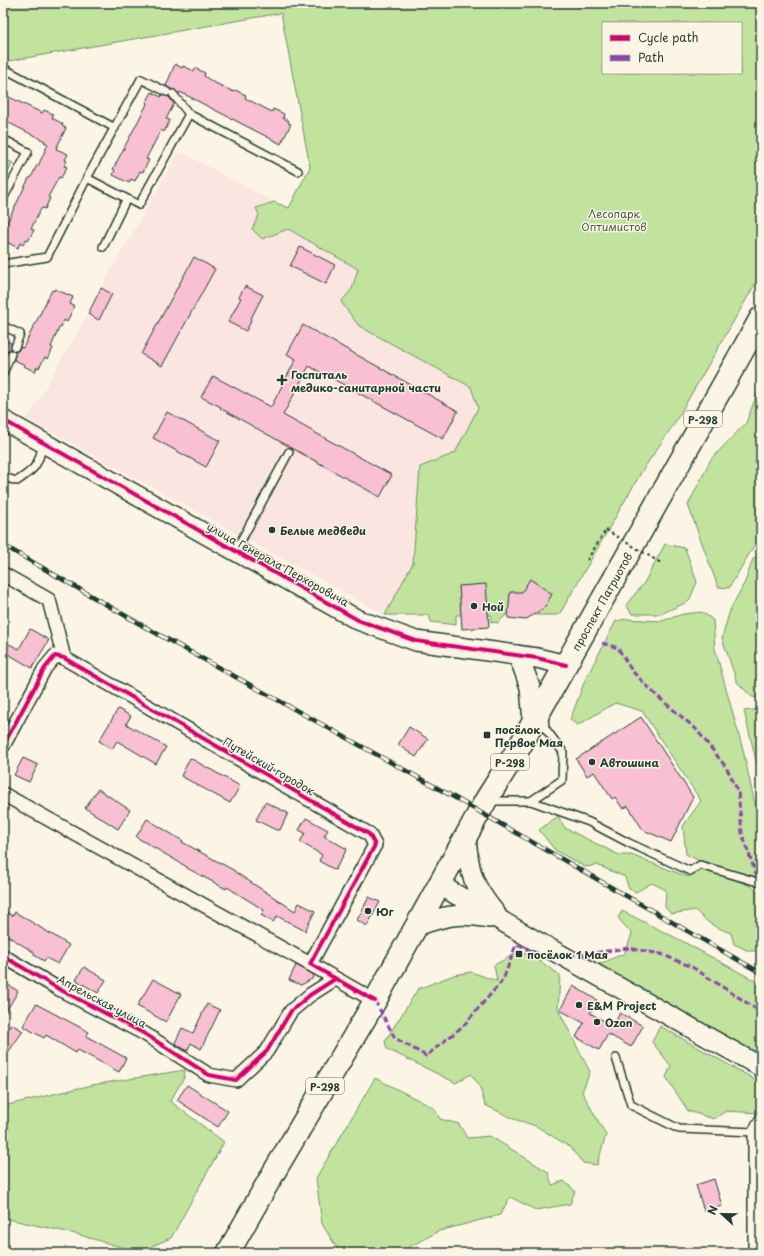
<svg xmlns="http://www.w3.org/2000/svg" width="764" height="1256" font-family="'Playpen Sans',sans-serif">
	<rect width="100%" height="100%" fill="#fcf5e5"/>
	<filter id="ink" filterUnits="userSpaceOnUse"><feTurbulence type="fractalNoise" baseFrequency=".025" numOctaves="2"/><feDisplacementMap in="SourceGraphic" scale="8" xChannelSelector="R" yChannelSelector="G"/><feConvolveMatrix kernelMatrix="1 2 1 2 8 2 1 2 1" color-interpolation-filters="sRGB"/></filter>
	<g filter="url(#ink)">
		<polygon fill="#fbe5e0" points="179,151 535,341 385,615 27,419 88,314 101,288"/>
		<g fill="#c1e39d" stroke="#709068" fill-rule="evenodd">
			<path d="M3,3H761V274L674,424L642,471L559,615H506L498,623L491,622V615H456V625L431,622L429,615H385L413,563L420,467L455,453L478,408L471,387L359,326L341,302L352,289L358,269L288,229L262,239L252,229L259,215L256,208L274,202L289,208L310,167L281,13L3,62ZM603,23H741V73H603Z"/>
			<polygon points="3,158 13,163 3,181"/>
			<polygon points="761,383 761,534 729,588 718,587 688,505 711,459 746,423"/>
			<polygon points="665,544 685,548 697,582 689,601 661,614 632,614 626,605 644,583"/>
			<polygon points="761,553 761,698 752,697 737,682 722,638 730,610 745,582 753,559"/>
			<polygon points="702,612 713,620 715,649 743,750 754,800 761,821 761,876 758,878 707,865 686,854 683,826 701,801 642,711 615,703 578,725 570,720 585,680 616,621 626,619 662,621 683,614"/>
			<polygon points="761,709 761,781 744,711"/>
			<path d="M558,816L565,828L619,855H631L688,877L703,868L751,886L761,895V951H749L734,944L731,933C714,927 707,923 695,910L671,914L665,907L666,890L652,883L636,892L629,889L625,877L597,865L585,867L555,850L539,830Z"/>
			<polygon points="622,911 680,940 761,984 761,1055 597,965 625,953 632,934 618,918"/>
			<polygon points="519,952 532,956 560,975 558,1009 590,1072 582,1092 606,1135 597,1165 583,1163 570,1147 536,1126 514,1119 485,1105 479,1085 471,1074 456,1083 387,1049 385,1041 418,989 454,975 471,972 497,981 494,965"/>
			<polygon points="660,1026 761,1083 761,1108 759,1113 726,1111 714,1119 688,1111 666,1077 671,1066 652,1042"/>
			<polygon points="185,1070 184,1078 170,1101 224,1142 171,1238 138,1252 76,1234 3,1218 3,1106 92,1085"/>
			<polygon points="375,1078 434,1108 440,1119 459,1124 467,1138 490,1136 548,1172 552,1185 564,1181 575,1191 570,1204 536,1210 510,1197 500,1215 439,1231 398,1253 340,1253 322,1224 316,1178"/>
		</g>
		<g fill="#f9c0d3" stroke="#1f3d34">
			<polygon points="175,64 182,68 183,66 194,71 195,68 205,73 204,76 213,82 234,92 235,90 246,95 245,98 272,112 273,109 284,114 283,118 289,121 288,123 291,124 281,144 180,92 179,94 175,90 171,89 166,86"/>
			<polygon points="152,92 161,97 162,95 169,97 174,104 166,119 170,120 164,132 161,130 146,159 149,160 143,172 140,171 135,181 131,179 129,183 113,175 115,170 113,169 147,104 146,103"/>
			<polygon points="3,94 42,113 44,110 53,114 52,118 63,124 62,126 66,128 56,149 68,154 65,160 67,161 64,166 67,167 61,178 59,177 48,197 50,198 45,209 42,208 39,212 31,229 34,230 28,241 26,239 23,245 20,243 18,248 3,240 3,231 29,178 31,178 37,165 38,166 48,144 44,142 45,141 3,120"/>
			<polygon points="300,247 335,265 326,284 290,266"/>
			<polygon points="194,257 215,269 162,366 141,354"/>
			<polygon points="245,286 263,295 250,320 251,321 246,331 228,322 241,298 239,297"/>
			<polygon points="101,288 112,294 99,320 88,314"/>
			<polygon points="55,289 73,297 70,304 74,306 67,322 64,320 61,327 60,326 51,347 53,348 48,359 45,357 39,368 37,367 35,372 24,366 25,365 14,360 15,352 18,351 20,347 23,348 52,290 54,291"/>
			<polygon points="303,325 458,411 443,439 309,366 283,415 392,475 380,497 220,408 221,407 201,397 213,376 271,407 296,359 287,354"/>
			<polygon points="3,339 11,343 11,349 8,350 5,355 3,354"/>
			<polygon points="167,412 220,441 206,467 153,438"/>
			<polygon points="530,579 552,594 544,608 525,620 508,618 510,592 522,592"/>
			<polygon points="486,584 489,627 462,629 459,586"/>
			<polygon points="30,629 49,640 32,668 3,651 3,641 19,649"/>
			<polygon points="118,709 131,716 126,724 166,747 156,764 117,741 112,749 99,741"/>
			<polygon points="641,717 693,797 671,842 643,830 628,806 623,809 615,797 612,799 594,772 587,776 576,759"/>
			<polygon points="409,727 428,739 416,757 398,745"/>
			<polygon points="23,758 38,765 29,782 14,775"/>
			<polygon points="190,758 240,786 230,803 181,776"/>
			<polygon points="98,789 130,810 118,829 85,808"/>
			<polygon points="265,802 288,813 280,830 276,830 256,820"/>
			<polygon points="306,818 328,830 324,836 347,849 335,870 319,861 322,855 300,842 305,833 299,830"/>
			<polygon points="147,819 183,841 182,842 235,871 235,872 295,911 299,903 315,911 305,931 277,916 273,922 261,915 264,910 227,887 226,889 187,868 187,867 136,837"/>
			<polygon points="369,897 380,902 367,926 357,920"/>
			<polygon points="3,909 12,916 15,912 69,945 58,964 46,958 44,961 34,955 35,953 3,933"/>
			<polygon points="296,965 314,975 312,979 301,985 289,980"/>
			<polygon points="84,967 106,980 98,993 76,980"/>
			<polygon points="153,979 181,994 166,1022 137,1006"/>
			<polygon points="3,982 18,991 3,1017"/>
			<polygon points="573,986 597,1000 590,1013 613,1026 620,1013 643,1026 631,1047 608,1034 599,1050 576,1037 584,1023 560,1010"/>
			<polygon points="36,1004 89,1032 86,1036 126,1058 119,1072 78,1050 76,1053 46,1035 44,1038 23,1026"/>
			<polygon points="207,1004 220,1010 201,1049 191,1043 187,1051 175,1043 182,1028 193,1033"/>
			<polygon points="11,1024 23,1031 9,1051 3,1047 3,1039"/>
			<polygon points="187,1085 228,1111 218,1127 177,1100"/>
			<polygon points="714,1179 722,1206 704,1211 696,1185"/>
		</g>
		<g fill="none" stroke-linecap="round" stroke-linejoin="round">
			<defs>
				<g id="lane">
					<polyline points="3,68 115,128"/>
					<polyline points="173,94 189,114"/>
					<polyline points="3,139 28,152 3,199"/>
					<polyline points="87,178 139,205 189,114 298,171"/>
					<polyline points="103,247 126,200"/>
					<polyline points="3,264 47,257 87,178 141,79 167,92"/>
					<polyline points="3,326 20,334 15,347"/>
					<polyline points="3,374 11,354"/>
					<path d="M3,477L17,481C35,469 38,466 43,444"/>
					<polyline points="236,550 289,452"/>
					<polyline points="490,801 531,801 562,780 563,752 545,728 544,716"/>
					<polyline points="531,801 589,822 629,843 690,871 700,865 761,883"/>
					<polyline points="616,1058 631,1105 679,1129 755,1132"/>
				</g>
				<g id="street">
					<polyline points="3,574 49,600 64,658"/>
					<polyline points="3,746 45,668 55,656 64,658 369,834 375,845 310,964 375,1001"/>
					<polyline points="3,794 310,964"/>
					<polyline points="3,956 59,989 145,1034 209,1075 236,1080 267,1051 291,1011 310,995 335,979"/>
					<polyline points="755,1250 755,1132 761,1121"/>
				</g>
				<g id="secondary">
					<polyline points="3,420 358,620 416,641 537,658 566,665"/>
					<polyline points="517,655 522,665 530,687 533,722"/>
					<path d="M466,837C467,849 468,862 472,874C476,889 486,902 496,914"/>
					<polyline points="438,884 529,937 761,1067"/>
					<path d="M416,926C444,916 459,912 489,918"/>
				</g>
				<g id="highway">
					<path id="s1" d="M228,1253L274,1172L375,1001L486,800L520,746L761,318"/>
				</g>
			</defs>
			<use href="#lane" stroke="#1f3d34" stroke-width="10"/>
			<use href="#street" stroke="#1f3d34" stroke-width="16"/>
			<use href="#secondary" stroke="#1f3d34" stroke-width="22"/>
			<use href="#highway" stroke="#1f3d34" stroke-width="25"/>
			<polyline stroke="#1f3d34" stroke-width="2" stroke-dasharray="3 3" stroke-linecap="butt" points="587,560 606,530"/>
			<use href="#lane" stroke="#fcf5e5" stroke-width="7"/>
			<use href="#street" stroke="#fcf5e5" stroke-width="13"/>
			<use href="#secondary" stroke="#fcf5e5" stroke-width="19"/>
			<use href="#highway" stroke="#fcf5e5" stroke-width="22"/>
			<defs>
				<polyline id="rail" points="3,545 145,627 450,795 761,973"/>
			</defs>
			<use href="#rail" stroke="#1f3d34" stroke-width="4.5"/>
			<use href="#rail" stroke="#fcf5e5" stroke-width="3" stroke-dasharray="9" stroke-linecap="butt"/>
			<polyline stroke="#1f3d34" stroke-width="2" stroke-dasharray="3 3" stroke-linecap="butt" points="606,530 661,563"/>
			<g stroke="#8e44ad" stroke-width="3" stroke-dasharray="6 3" stroke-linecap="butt">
				<polyline points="602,643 618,648 632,671 657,696 696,729 726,767 738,791 742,833 755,872 761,878"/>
				<polyline points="375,1001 395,1038 426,1056 463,1026 503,980 516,945 539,954 571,956 628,948 661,954 692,967 761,1012"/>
			</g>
			<defs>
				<g id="cycleway">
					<polyline points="3,420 358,620 416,641 537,658 566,665"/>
					<polyline points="3,746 45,668 55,656 64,658 369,834 375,845 310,964 375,1001"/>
					<polyline points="3,956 59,989 145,1034 209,1075 236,1080 267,1051 291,1011 310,995 335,979"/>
				</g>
			</defs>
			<use href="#cycleway" stroke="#fcf5e5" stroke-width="6"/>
			<use href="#cycleway" stroke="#d6006c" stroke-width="4"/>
		</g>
	</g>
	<g fill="#1f3d34" stroke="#fcf5e5" stroke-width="1.5">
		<path d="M280 374h4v4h4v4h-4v4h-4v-4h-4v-4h4z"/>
		<circle cx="272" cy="530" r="4"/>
		<circle cx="474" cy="606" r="4"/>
		<rect x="483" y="731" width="8" height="8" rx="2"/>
		<circle cx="592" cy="762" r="4"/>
		<circle cx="368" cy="911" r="4"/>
		<rect x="515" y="950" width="8" height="8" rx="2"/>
		<circle cx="579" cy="1005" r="4"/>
		<circle cx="597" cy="1022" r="4"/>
	</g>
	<g text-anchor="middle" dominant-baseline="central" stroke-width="3" stroke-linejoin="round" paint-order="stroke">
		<g fill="#fcf5e5" stroke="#617469" stroke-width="1">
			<rect x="684" y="411" width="38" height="16" rx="3"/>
			<rect x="491" y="754" width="38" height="16" rx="3"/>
			<rect x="306" y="1078" width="38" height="16" rx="3"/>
		</g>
		<g font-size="10" font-weight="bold" fill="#1f3d34">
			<text x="703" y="419">Р-298</text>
			<text x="510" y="762">Р-298</text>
			<text x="325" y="1086">Р-298</text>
		</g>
		<g font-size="11" fill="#3f5e49" stroke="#fcf5e5">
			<text x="614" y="213">Лесопарк<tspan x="614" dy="13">Оптимистов</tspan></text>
		</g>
		<g font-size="11" font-weight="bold" fill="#1f3d34" stroke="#fcf5e5" text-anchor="start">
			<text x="291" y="374">Госпиталь<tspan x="291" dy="13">медико-санитарной части</tspan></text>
			<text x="280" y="530">Белые медведи</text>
			<text x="482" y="606">Ной</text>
			<text x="495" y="729">посёлок<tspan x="495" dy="13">Первое Мая</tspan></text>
			<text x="600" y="762">Автошина</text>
			<text x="376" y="911">Юг</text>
			<text x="527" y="954">посёлок 1 Мая</text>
			<text x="587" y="1005">E&amp;M Project</text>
			<text x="605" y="1022">Ozon</text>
		</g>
		<g font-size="11" fill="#1f3d34" stroke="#fcf5e5">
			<text transform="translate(278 564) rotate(29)">улица Генерала Перхоровича</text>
			<text stroke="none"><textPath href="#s1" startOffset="751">проспект Патриотов</textPath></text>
			<text transform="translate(269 766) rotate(30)">Путейский городок</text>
			<text transform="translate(102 1001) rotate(28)">Апрельская улица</text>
		</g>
	</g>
	<rect width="764" height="1256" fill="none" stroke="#fcf5e5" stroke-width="16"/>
	<rect x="8" y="8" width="748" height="1240" fill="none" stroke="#1f3d34" stroke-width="1.5" filter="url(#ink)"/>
	<rect x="602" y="22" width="140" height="52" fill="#fcf5e5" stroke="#a4ab9e"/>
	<rect x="610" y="35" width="20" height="6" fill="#d6006c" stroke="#a4ab9e"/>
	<text x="638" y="42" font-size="12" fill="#1f3d34">Cycle path</text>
	<rect x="610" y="55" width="20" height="6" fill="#8e44ad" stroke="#a4ab9e"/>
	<text x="638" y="62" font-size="12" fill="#1f3d34">Path</text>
	<g transform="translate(722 1214) rotate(292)" stroke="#fcf5e5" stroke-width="3" paint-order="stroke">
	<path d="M0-3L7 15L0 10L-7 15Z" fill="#1f3d34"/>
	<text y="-6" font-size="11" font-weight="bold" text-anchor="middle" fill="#1f3d34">N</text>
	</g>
</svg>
